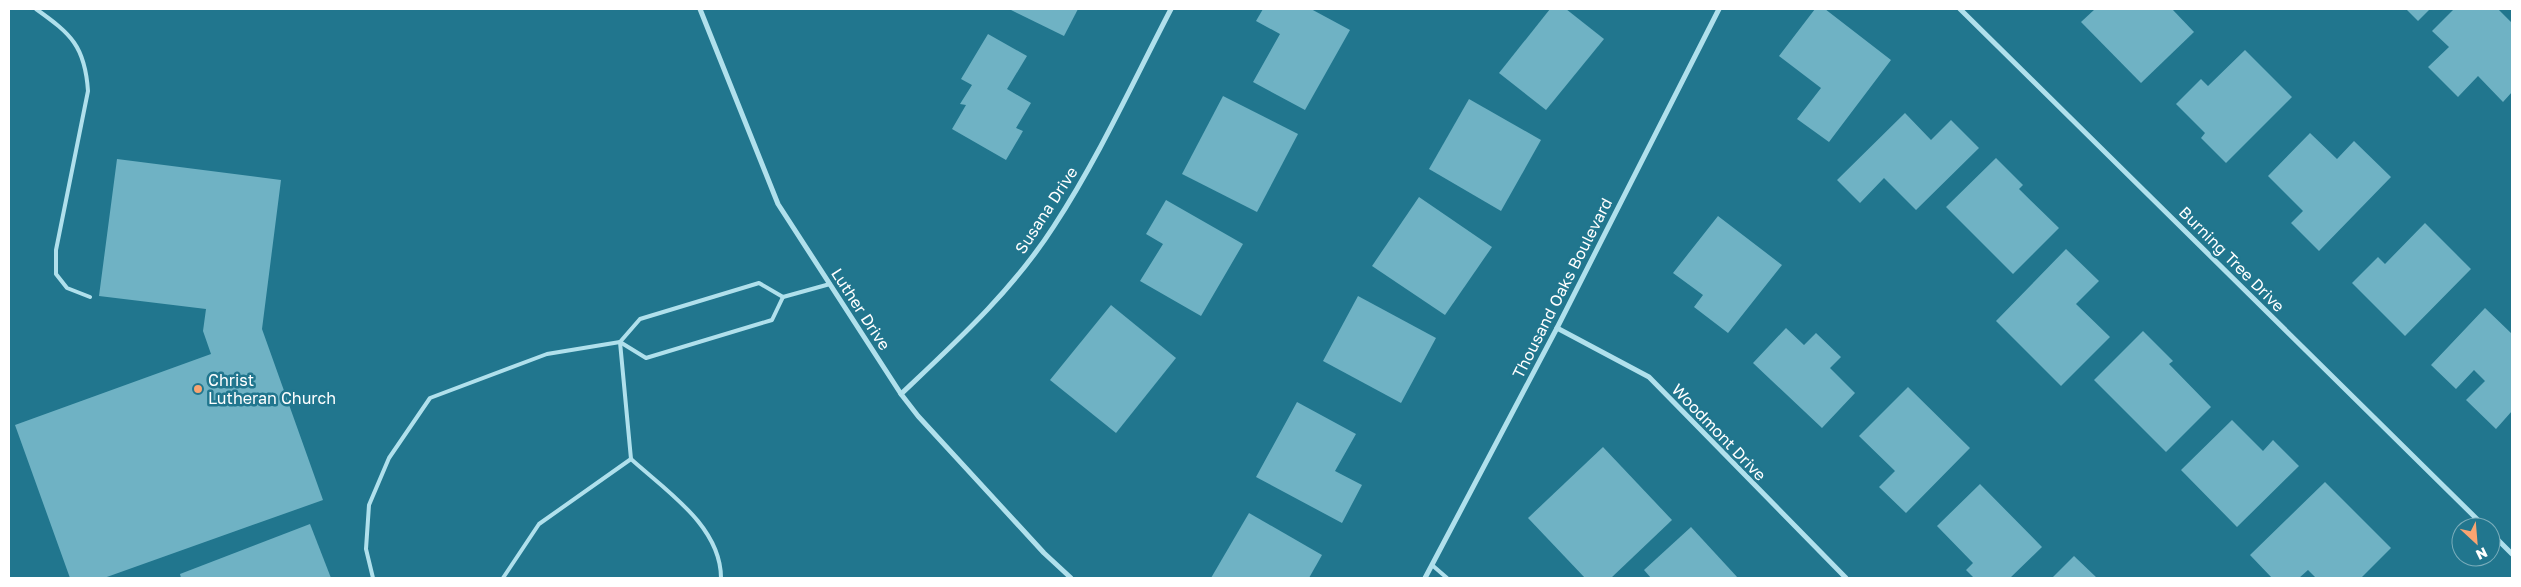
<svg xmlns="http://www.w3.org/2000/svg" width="2521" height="587" font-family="'Golos Text',sans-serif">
	<rect width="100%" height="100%" fill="#21768e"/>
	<g fill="#6fb2c4">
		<polygon points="1009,9 1078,9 1064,36"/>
		<polygon points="1263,9 1311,9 1350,30 1305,110 1253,82 1280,34 1256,21"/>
		<polygon points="1550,9 1566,9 1604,39 1546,110 1499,73"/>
		<polygon points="1815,9 1825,9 1891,60 1829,142 1797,119 1821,88 1779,56"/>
		<polygon points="2095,9 2172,9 2194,32 2141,83 2081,22"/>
		<polygon points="2406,9 2430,9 2418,21"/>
		<polygon points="2454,9 2498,9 2511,22 2512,21 2512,92 2503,102 2478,76 2458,97 2428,67 2449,47 2432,31"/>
		<polygon points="988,34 1027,56 1007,89 1031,103 1016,128 1023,131 1006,160 952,129 966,105 960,104 972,85 961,79"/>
		<polygon points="2245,50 2292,97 2226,163 2201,138 2205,133 2176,104 2201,79 2208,86"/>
		<polygon points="1223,96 1298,134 1257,212 1182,174"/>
		<polygon points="1469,99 1541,140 1501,211 1429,169"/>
		<polygon points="1905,113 1931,140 1951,120 1979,148 1916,210 1884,178 1860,203 1837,180"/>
		<polygon points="2310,133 2337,159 2354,141 2391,177 2319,251 2291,223 2303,211 2268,176"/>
		<polygon points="1996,158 2023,185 2019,189 2059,228 2013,274 1946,207"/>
		<polygon points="117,159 281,180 262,329 323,500 104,578 70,578 15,425 211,354 203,331 206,309 99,296"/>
		<polygon points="1419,197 1492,247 1445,315 1372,266"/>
		<polygon points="1166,200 1243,244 1201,316 1140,281 1163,244 1146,234"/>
		<polygon points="1718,216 1782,265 1728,333 1694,307 1703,295 1673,273"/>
		<polygon points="2425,223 2471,269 2405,336 2352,283 2378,257 2385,264"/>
		<polygon points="2066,249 2099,281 2076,304 2110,337 2061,386 1996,321"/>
		<polygon points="1358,296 1436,338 1401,403 1323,361"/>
		<polygon points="1111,305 1176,358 1116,433 1050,380"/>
		<polygon points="2485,308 2512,334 2512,411 2496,429 2466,400 2485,381 2474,370 2456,389 2431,365"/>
		<polygon points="1786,328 1804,345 1816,333 1841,357 1830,368 1855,393 1822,428 1753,363"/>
		<polygon points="2143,331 2173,361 2169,364 2211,407 2166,452 2094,380"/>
		<polygon points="1908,387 1970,448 1906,513 1879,487 1895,471 1859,436"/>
		<polygon points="1297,402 1356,434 1335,471 1362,485 1342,523 1256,477"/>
		<polygon points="2232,420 2263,451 2273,440 2299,466 2237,527 2181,470"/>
		<polygon points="1603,447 1672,520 1611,578 1585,578 1528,518"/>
		<polygon points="2325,482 2391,548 2361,578 2316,578 2308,570 2299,578 2272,578 2250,555"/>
		<polygon points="1980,484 2042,547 2010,578 1974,578 1966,570 1973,563 1937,526"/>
		<polygon points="1249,513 1322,555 1309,578 1211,578"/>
		<polygon points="310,524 331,578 181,578 180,574"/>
		<polygon points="1691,527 1738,578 1651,578 1644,570"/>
		<polygon points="2074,556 2097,578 2052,578"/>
	</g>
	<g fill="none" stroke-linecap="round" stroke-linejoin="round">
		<g stroke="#b0e0ec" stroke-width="4">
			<path d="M36,9C71,34 85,46 88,91L56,250V274L67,288L90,297"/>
			<path d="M620,342L631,459C665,490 721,526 721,578"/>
			<polyline points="620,342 646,358 772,320 783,297"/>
			<polyline points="1432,565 1447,578"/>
			<polyline points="373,578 366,549 369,505 389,458 430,398 547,354 620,342 640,319 759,283 783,297 830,284"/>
			<polyline points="503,578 539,524 631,459"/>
		</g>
		<g stroke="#b0e0ec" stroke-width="5">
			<polyline points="700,9 778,204 901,394 918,416 1044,553 1071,578"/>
			<polyline points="1960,9 2485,527"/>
			<polyline points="1557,328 1649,377 1846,578"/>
			<path d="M901,394C956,342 1013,290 1054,226C1099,157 1133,82 1171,9"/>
			<polyline points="2491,533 2512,554"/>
			<polyline points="1425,578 1557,328 1719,9"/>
		</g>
	</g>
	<circle fill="#f9a471" stroke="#21768e" stroke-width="2" cx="198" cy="389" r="5"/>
	<g text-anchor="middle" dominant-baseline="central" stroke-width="5" stroke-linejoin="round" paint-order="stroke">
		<g font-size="16" fill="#fff" stroke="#21768e">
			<text transform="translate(1046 210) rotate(-57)">Susana Drive</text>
			<text transform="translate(2232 259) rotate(45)">Burning Tree Drive</text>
			<text transform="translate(1562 288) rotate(-63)">Thousand Oaks Boulevard</text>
			<text transform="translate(861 309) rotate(57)">Luther Drive</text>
			<text transform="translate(1719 432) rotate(46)">Woodmont Drive</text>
		</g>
		<g font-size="16" fill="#fff" stroke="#21768e" text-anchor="start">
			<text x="208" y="380">Christ<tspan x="208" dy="18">Lutheran Church</tspan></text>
		</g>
	</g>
	<rect width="2521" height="587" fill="none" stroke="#ffffff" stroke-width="20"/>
	<g transform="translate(2476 542) rotate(154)"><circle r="24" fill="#21768e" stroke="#7aadbb"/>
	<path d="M0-4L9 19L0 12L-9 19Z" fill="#f9a471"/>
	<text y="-8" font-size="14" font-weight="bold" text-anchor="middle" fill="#ffffff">N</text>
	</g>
</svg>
